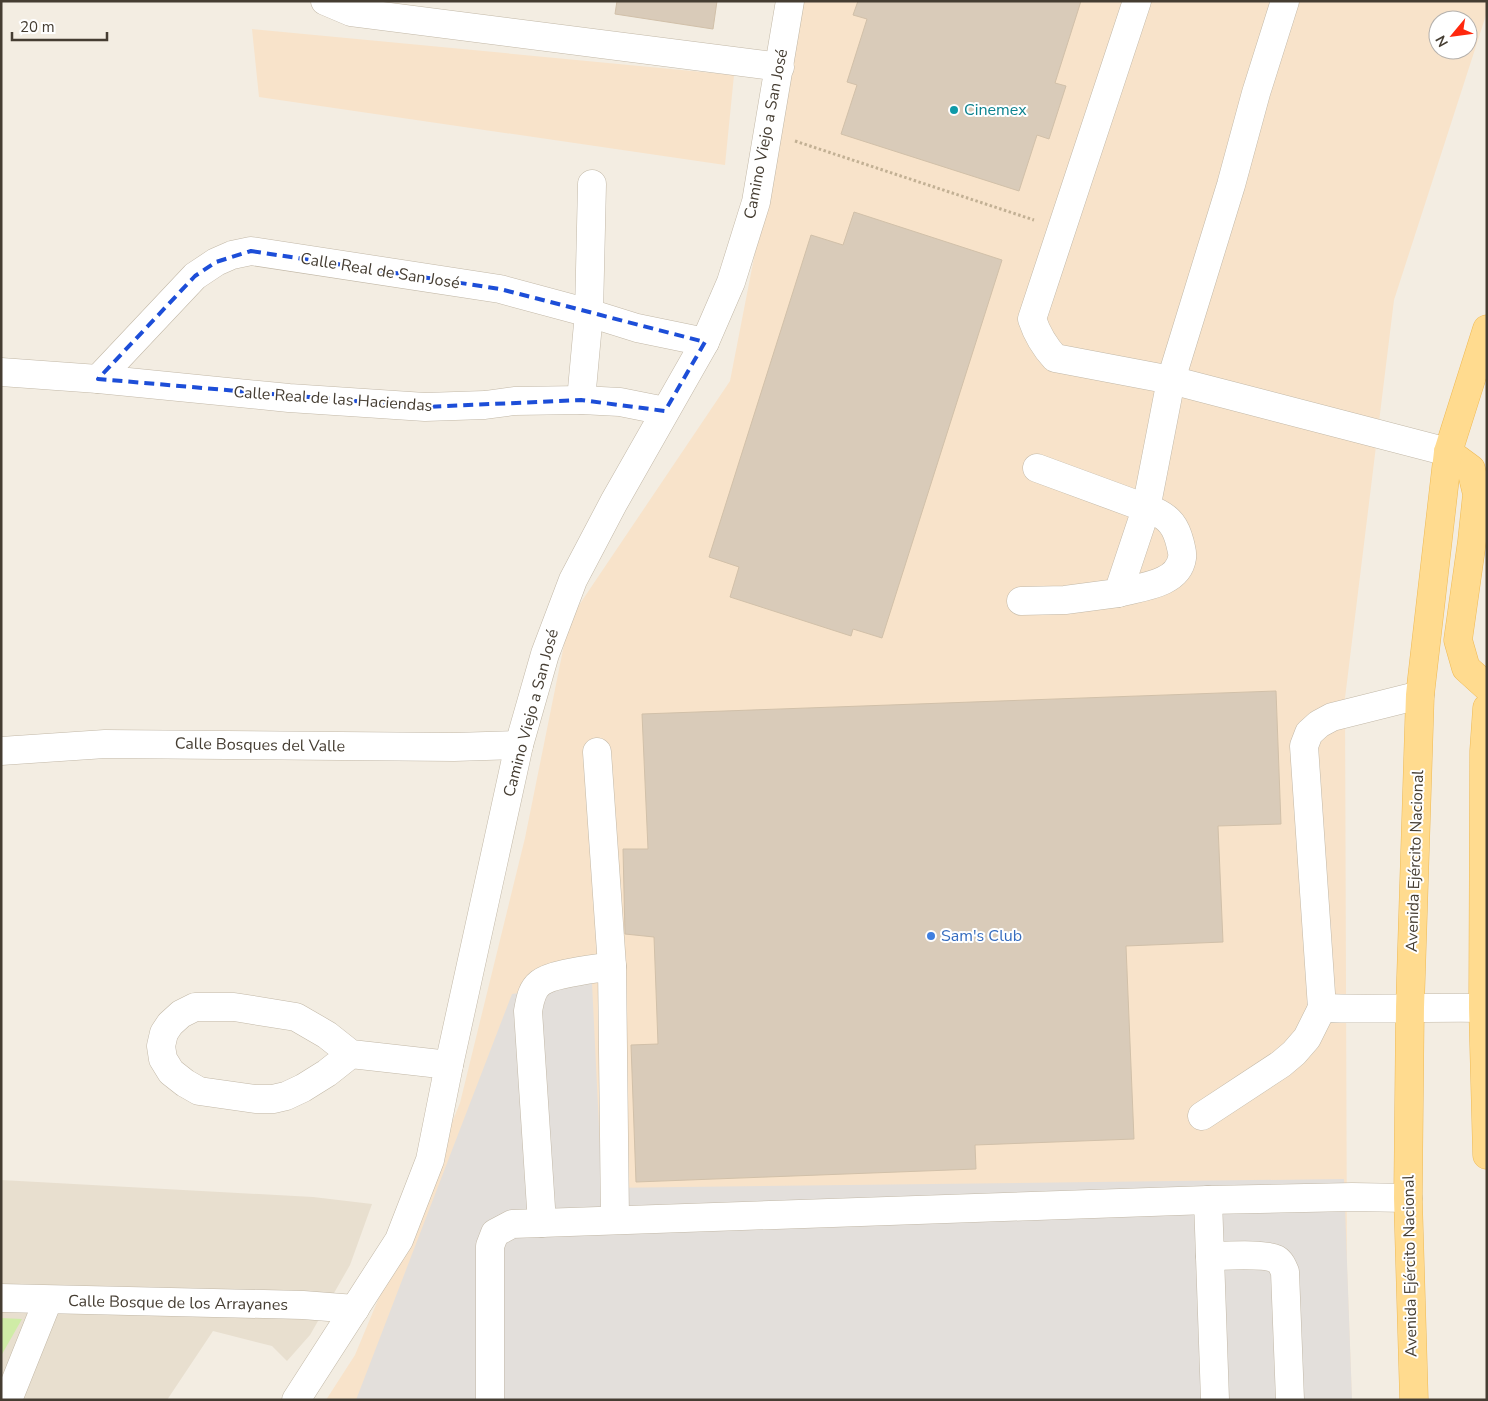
<svg xmlns="http://www.w3.org/2000/svg" width="1488" height="1401" font-family="'Nunito Sans',sans-serif">
	<rect width="100%" height="100%" fill="#f3ede2"/>
	<polygon fill="#e8dfcf" points="1,1180 313,1197 372,1204 350,1265 310,1335 287,1361 272,1346 213,1331 167,1400 1,1400"/>
	<g fill="#f8e3ca" fill-rule="evenodd">
		<path d="M804,1H1487V12L1394,300L1345,698L1347,1267L1352,1400H326L355,1355L460,1103L525,838L569,620L730,381ZM1438,20H1468V50H1438Z"/>
		<polygon points="252,29 734,75 725,165 259,97"/>
	</g>
	<polygon fill="#cfeca6" points="1,1318 22,1319 1,1356"/>
	<polygon fill="#e3dfdb" points="592,983 602,1188 1344,1179 1352,1400 356,1400 512,994"/>
	<g fill="#d9cbb9" stroke="#d1c0a9">
		<polygon points="617,1 717,1 713,29 615,14"/>
		<polygon points="858,1 1081,1 1055,83 1066,86 1049,139 1037,135 1019,191 841,134 857,85 847,82 867,19 853,15"/>
		<polygon points="854,212 1002,260 882,638 853,629 851,636 730,597 739,567 709,557 811,235 843,245"/>
		<polygon points="1276,691 1281,824 1218,826 1223,942 1126,946 1134,1139 975,1145 976,1169 636,1182 631,1045 658,1044 654,937 625,934 623,849 648,849 642,714"/>
	</g>
	<g fill="none" stroke-linecap="round" stroke-linejoin="round">
		<defs>
			<g id="minor">
				<polyline points="325,1 351,12 780,67"/>
				<path d="M1137,1L1032,319C1037,334 1044,346 1055,358L1171,380L1448,452"/>
				<polyline points="1,372 98,379 289,398 425,407 485,405 514,401 581,400 620,402 665,411"/>
				<polyline points="98,379 195,276 216,262 232,255 251,251 500,289 589,313 637,328 705,342"/>
				<polyline points="581,400 589,313 592,184"/>
				<path d="M1037,468L1154,511C1170,518 1176,527 1180,543C1181,548 1183,553 1182,558C1178,585 1139,587 1118,593"/>
				<polyline points="1021,601 1065,600 1118,593 1146,509 1171,380 1231,185 1256,93 1285,1"/>
				<polyline points="1,751 105,744 454,747 519,745"/>
				<polyline points="597,752 612,966"/>
				<polyline points="1322,1008 1304,746 1309,733 1319,724 1332,717 1420,695"/>
				<polyline points="351,1054 327,1073 303,1088 286,1096 273,1099 255,1099 199,1091 185,1083 171,1072 163,1059 161,1046 164,1033 170,1024 181,1014 195,1007 234,1007 296,1017 327,1035 351,1054 449,1065"/>
				<path d="M1202,1116L1281,1064L1294,1053L1307,1038L1322,1008C1376,1010 1429,1007 1483,1008"/>
				<polyline points="1208,1200 1215,1400"/>
				<path d="M542,1223L528,1011C530,1001 531,990 540,983C552,973 595,969 612,966L615,1220"/>
				<path d="M1210,1256C1225,1256 1264,1253 1276,1259C1281,1262 1283,1267 1285,1272L1290,1400"/>
				<polyline points="1,1298 303,1305 355,1309"/>
				<polyline points="8,1400 48,1300"/>
				<polyline points="296,1400 399,1240 430,1160 449,1065 519,745 545,654 573,580 614,502 705,342 731,282 756,202 790,1"/>
				<polyline points="490,1400 490,1246 495,1233 512,1224 1208,1200 1352,1197 1408,1198"/>
			</g>
			<g id="major">
				<polyline points="1448,452 1471,469 1477,494 1472,541 1458,640 1466,668 1487,687"/>
				<polyline points="1487,708 1484,751 1483,1008 1487,1155"/>
				<polyline points="1414,1400 1408,1198 1410,1007 1420,695 1448,452 1487,329"/>
			</g>
		</defs>
		<use href="#minor" stroke="#c2b8a7" stroke-width="29"/>
		<use href="#major" stroke="#efba54" stroke-width="29"/>
		<polyline stroke="#c2b094" stroke-width="3" stroke-dasharray="2.5 2.5" stroke-linecap="butt" points="795,141 1034,220"/>
		<use href="#minor" stroke="#fff" stroke-width="28"/>
		<use href="#major" stroke="#ffdb8f" stroke-width="28"/>
	</g>
	<path fill="none" stroke="#1d4ed8" stroke-width="4" stroke-dasharray="10 6" stroke-linejoin="round" d="M251,251L500,289L705,342L665,411L581,400L425,407L98,379L195,276L216,262Z"/>
	<circle fill="#0f9aa8" stroke="#fff" stroke-width="2" cx="954" cy="110" r="5"/>
	<circle fill="#3f7fe0" stroke="#fff" stroke-width="2" cx="931" cy="936" r="5"/>
	<g text-anchor="middle" dominant-baseline="central" stroke-width="4" stroke-linejoin="round" paint-order="stroke">
		<g font-size="16" fill="#0d838f" stroke="#fff" text-anchor="start">
			<text x="964" y="110">Cinemex</text>
		</g>
		<g font-size="16" fill="#453d32" stroke="#fff">
			<text transform="translate(766 134) rotate(-79)">Camino Viejo a San José</text>
			<text transform="translate(380 271) rotate(9)">Calle Real de San José</text>
			<text transform="translate(333 399) rotate(4)">Calle Real de las Haciendas</text>
			<text transform="translate(531 713) rotate(-75)">Camino Viejo a San José</text>
			<text transform="translate(260 745) rotate(1)">Calle Bosques del Valle</text>
			<text transform="translate(1415 861) rotate(-88)">Avenida Ejército Nacional</text>
			<text transform="translate(1410 1266) rotate(-91)">Avenida Ejército Nacional</text>
			<text transform="translate(178 1303) rotate(1)">Calle Bosque de los Arrayanes</text>
		</g>
		<g font-size="16" fill="#366cbe" stroke="#fff" text-anchor="start">
			<text x="941" y="936">Sam's Club</text>
		</g>
	</g>
	<rect width="1488" height="1401" fill="none" stroke="#453d32" stroke-width="5"/>
	<g transform="translate(1453 35) rotate(241)"><circle r="24" fill="#ffffff" stroke="#b5b1ad"/>
	<path d="M0-4L9 19L0 12L-9 19Z" fill="#ff280d"/>
	<text y="-8" font-size="14" font-weight="bold" text-anchor="middle" fill="#453d32">N</text>
	</g>
	<path d="M12 32v8h95v-8" fill="none" stroke="#453d32" stroke-width="2.5"/>
	<text x="20" y="32" font-size="15" fill="#453d32" stroke="#ffffff" stroke-width="4" paint-order="stroke">20 m</text>
</svg>
